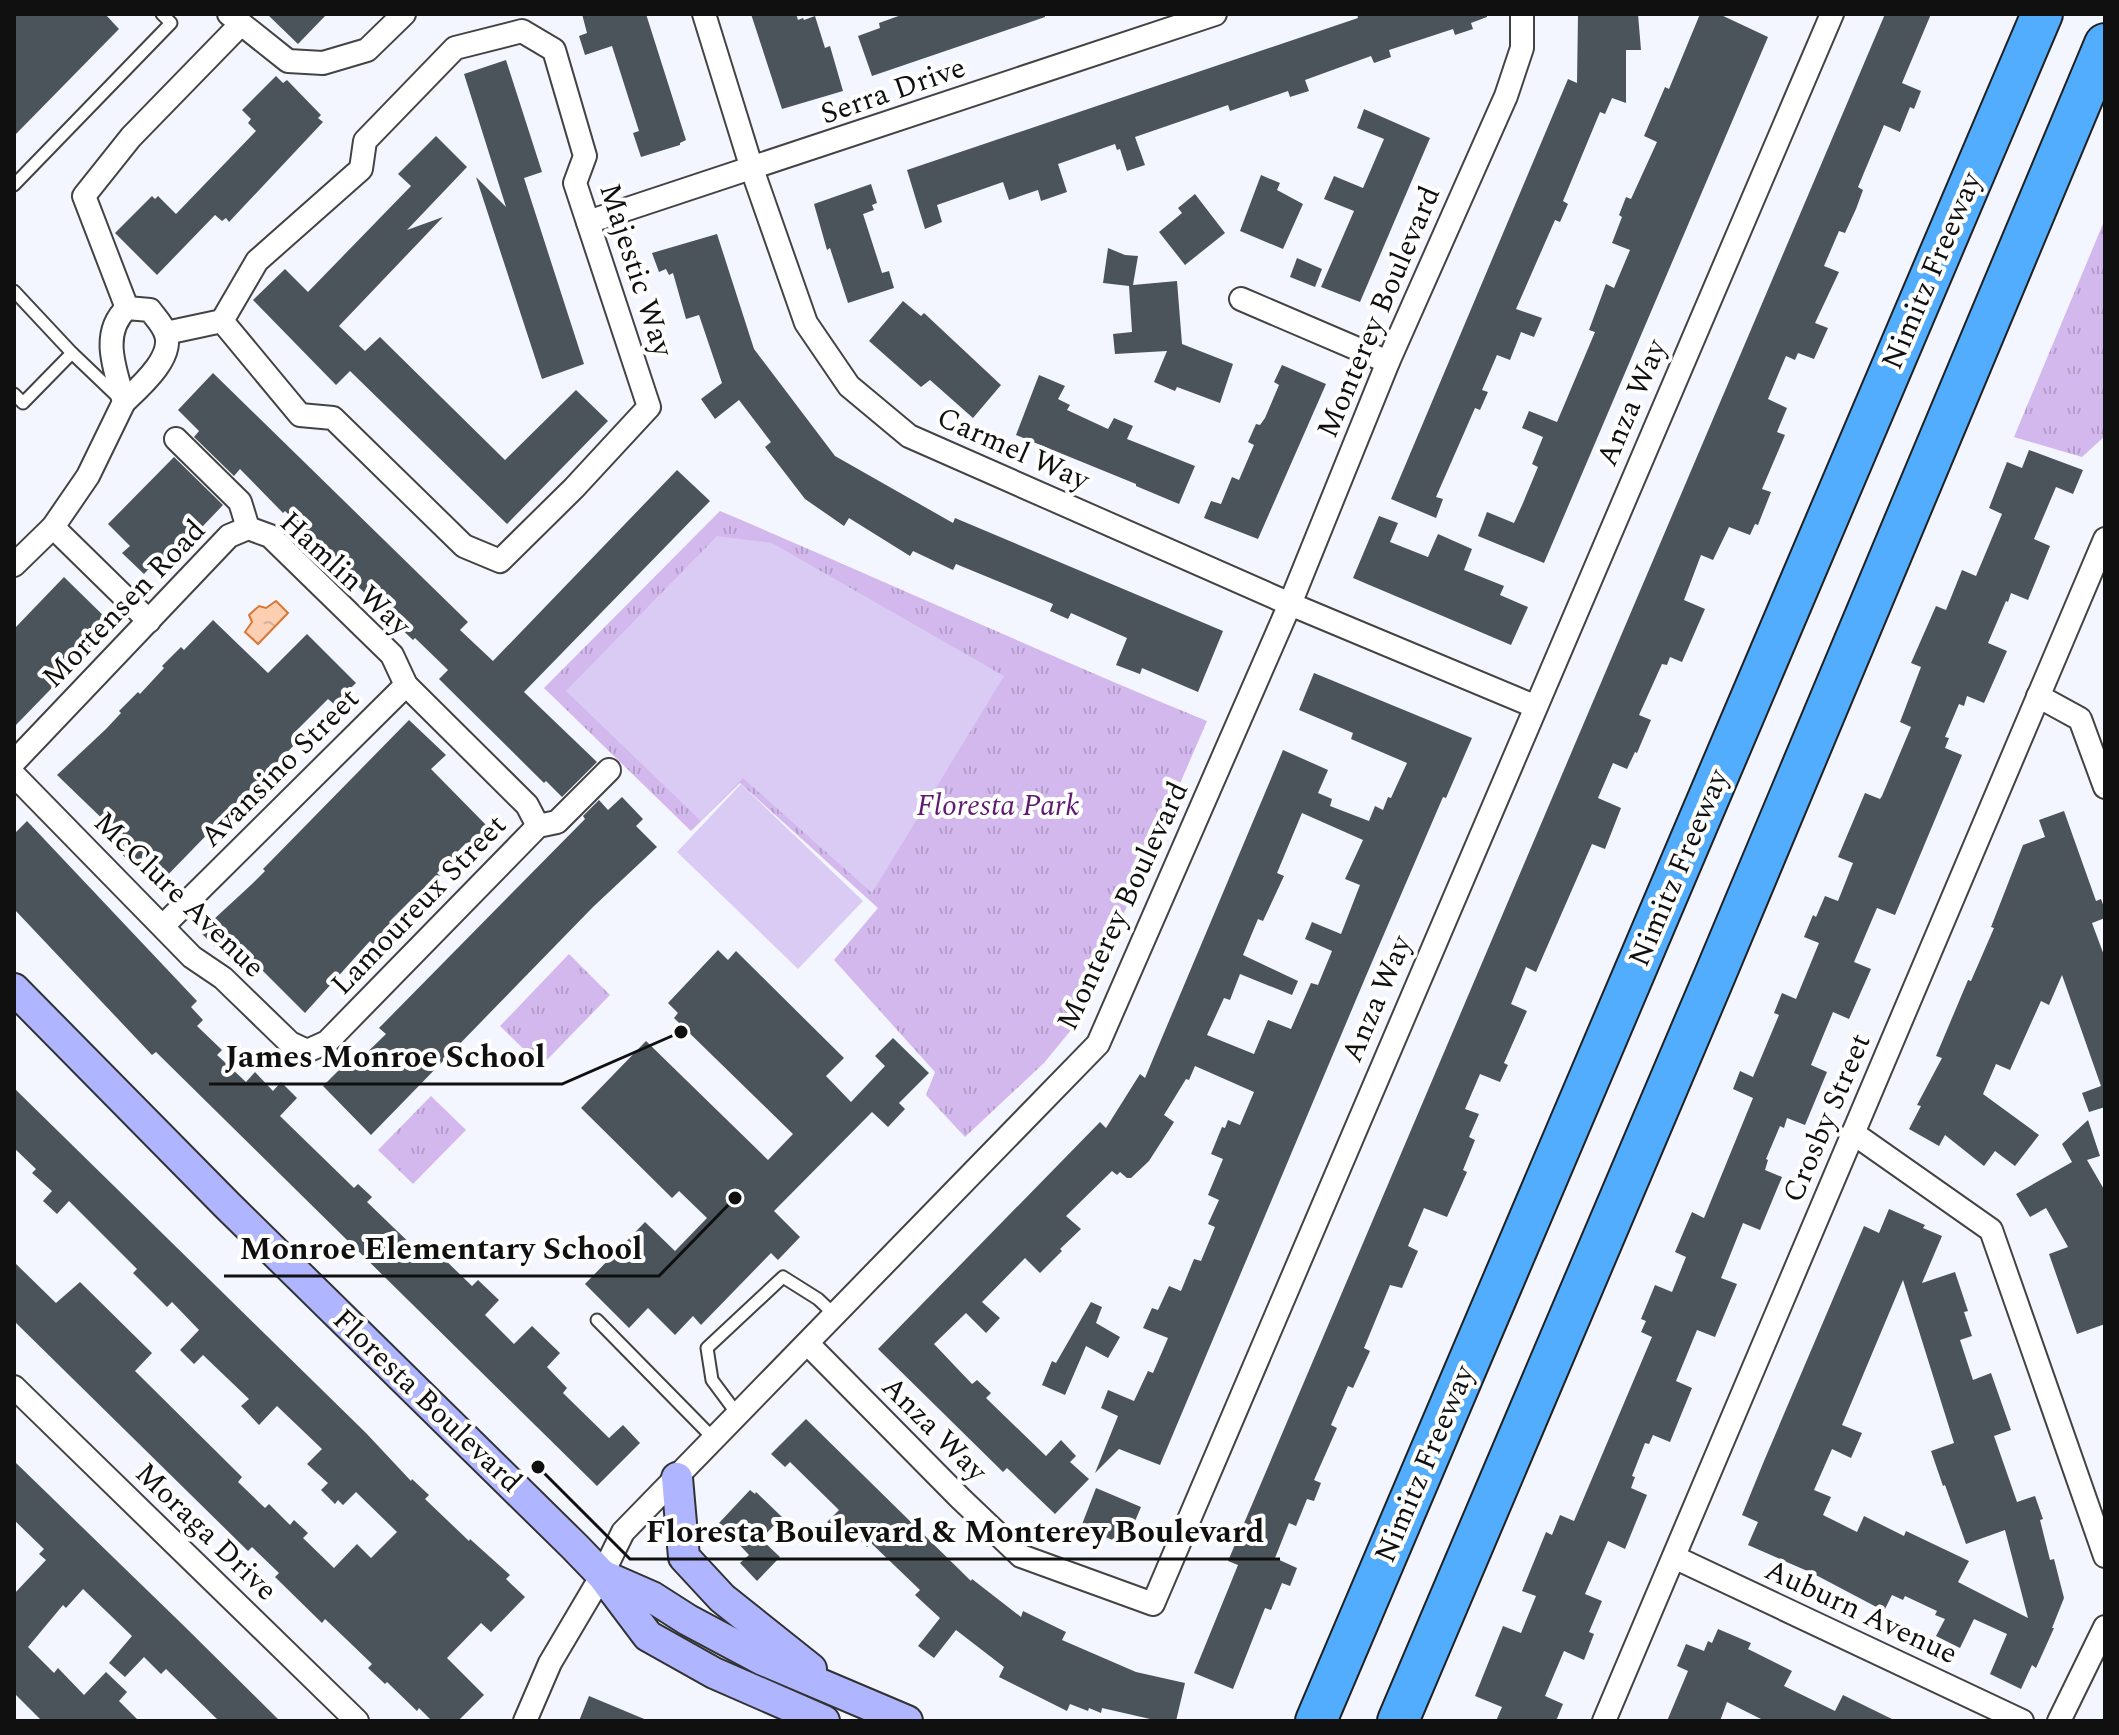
<svg xmlns="http://www.w3.org/2000/svg" width="2119" height="1735" font-family="Spectral,serif">
	<defs>
		<pattern id="park-tufts" width="24" height="20" patternUnits="userSpaceOnUse" patternTransform="scale(2)"><rect width="24" height="20" fill="#d3b8ee"/><path d="M3 7l-1-3M5 7V3M7 7l1-3M15 17l-1-3M17 17v-4M19 17l1-3" fill="none" stroke="#b49dcb"/></pattern>
		<pattern id="water-ripples" width="26" height="14" patternUnits="userSpaceOnUse" patternTransform="scale(2)"><rect width="26" height="14" fill="#fccfb3"/><path d="M2 4q2-2 4 0t4 0M15 11q2-2 4 0t4 0" fill="none" stroke="#d7b199"/></pattern>
	</defs>
	<rect width="100%" height="100%" fill="#f4f6ff"/>
	<g fill="url(#park-tufts)">
		<polygon points="2105,219 2105,436 2082,457 2014,437"/>
		<path d="M720,511C883,580 1044,654 1207,721L1076,1024L1044,1063L965,1137L926,1095L935,1072L834,960L878,908L740,783L691,831L544,688Z"/>
		<polygon points="569,954 610,995 541,1066 500,1026"/>
		<polygon points="431,1096 466,1130 413,1184 378,1150"/>
	</g>
	<g fill="#dacbf5">
		<polygon points="717,536 772,543 1004,676 872,893 743,778 701,821 566,691"/>
		<polygon points="741,784 863,901 798,969 677,852"/>
	</g>
	<polygon fill="url(#water-ripples)" stroke="#da7732" stroke-width="2" points="276,601 288,613 258,644 245,632 252,622 249,615 259,606 266,608"/>
	<g fill="#4b545a" fill-rule="evenodd">
		<polygon points="14,14 105,14 119,29 14,136"/>
		<polygon points="267,14 327,14 298,44"/>
		<polygon points="582,14 646,14 686,140 680,143 680,145 641,157 633,133 639,131 612,46 585,55 579,36 587,33"/>
		<polygon points="751,14 796,14 798,20 803,18 804,20 815,16 825,48 830,46 843,91 782,109"/>
		<polygon points="904,14 1045,14 1045,17 872,76 858,36 880,28 879,23"/>
		<polygon points="1357,14 1487,14 1487,17 1471,23 1473,29 1455,35 1453,29 1389,50 1391,57 1374,63 1371,56 1305,80 1309,91 1290,97 1288,91 1230,111 1228,105 1135,137 1145,165 1127,171 1120,149 1117,150 1115,144 1058,164 1067,192 1041,201 1038,190 1009,200 1003,182 937,205 942,222 925,229 907,170 1358,18"/>
		<polygon points="1578,14 1638,14 1641,50 1626,50 1626,103 1612,98 1605,114 1600,112 1563,201 1568,204 1560,222 1555,220 1516,309 1542,318 1534,337 1521,332 1510,360 1497,355 1482,390 1488,392 1480,410 1475,408 1436,497 1443,499 1436,518 1391,499 1568,79 1577,83"/>
		<polygon points="1700,14 1719,14 1768,37 1544,563 1478,536 1487,512 1514,523 1523,503 1538,467 1532,464 1543,437 1522,428 1529,411 1557,422 1595,332 1589,330 1606,284 1614,288 1630,250 1612,243 1622,217 1619,215 1626,197 1631,199 1657,142 1644,136 1665,87 1669,89"/>
		<polygon points="1885,14 1931,14 1902,83 1921,91 1914,109 1910,107 1900,132 1884,125 1858,187 1863,190 1856,209 1845,233 1839,231 1824,266 1839,272 1815,323 1828,328 1814,359 1798,353 1795,360 1786,356 1768,399 1787,408 1777,432 1785,435 1762,489 1771,492 1758,525 1755,524 1750,535 1729,527 1713,560 1701,555 1684,600 1705,609 1682,662 1670,657 1667,665 1662,664 1639,715 1651,720 1637,753 1635,752 1627,769 1613,763 1598,798 1621,808 1605,849 1592,844 1536,972 1526,967 1511,1004 1527,1011 1504,1063 1508,1065 1500,1082 1480,1074 1465,1109 1479,1114 1469,1137 1475,1140 1463,1170 1467,1172 1447,1217 1424,1208 1408,1246 1418,1251 1402,1288 1390,1285 1364,1348 1370,1351 1353,1388 1348,1386 1331,1425 1337,1428 1314,1480 1321,1483 1314,1501 1307,1499 1296,1526 1289,1523 1275,1558 1297,1568 1290,1586 1282,1583 1271,1610 1265,1608 1233,1689 1194,1673 1238,1565 1228,1561"/>
		<polygon points="506,60 542,172 524,178 584,364 542,379 476,177 506,207 464,74"/>
		<polygon points="276,76 283,83 287,80 321,115 318,118 323,122 229,222 226,218 222,221 215,215 157,275 115,233 152,196 155,199 158,196 176,214 256,131 248,123 251,119 242,110"/>
		<polygon points="1364,109 1430,138 1360,302 1321,287 1354,211 1324,199 1334,176 1363,188 1384,139 1357,128"/>
		<polygon points="436,136 467,167 407,230 443,217 339,326 365,351 380,337 505,460 576,390 608,421 507,524 350,371 336,385 253,300 285,269 308,292 411,186 398,174"/>
		<polygon points="1261,175 1280,183 1277,190 1303,204 1283,249 1240,231"/>
		<polygon points="871,184 877,203 872,205 874,210 863,214 882,273 889,271 894,288 848,303 830,248 827,250 814,204"/>
		<polygon points="1195,194 1225,233 1185,265 1159,232 1182,213 1178,208"/>
		<polygon points="717,234 754,349 835,456 953,523 955,518 1223,631 1198,692 1142,668 1140,674 1116,665 1127,638 1071,613 1068,619 1050,611 1053,604 956,564 953,570 913,551 910,556 849,518 844,526 805,499 765,447 771,442 739,400 715,419 701,399 722,383 699,315 686,319 673,273 669,275 666,269 659,272 652,253"/>
		<polygon points="1108,248 1125,255 1138,256 1133,285 1177,281 1182,344 1233,364 1220,403 1177,387 1175,391 1154,382 1167,351 1115,354 1113,334 1132,332 1129,286 1103,283"/>
		<polygon points="1297,258 1322,269 1315,287 1290,277"/>
		<polygon points="903,301 921,316 924,313 1001,385 973,418 930,380 921,387 869,341"/>
		<polygon points="1282,365 1326,384 1258,539 1204,518 1211,501 1221,504 1232,477 1239,480 1254,445 1248,442 1256,424 1260,425 1265,418 1279,385 1274,382"/>
		<polygon points="213,373 468,622 460,630 493,661 677,470 710,501 524,692 597,762 562,797 546,781 544,783 439,679 448,670 415,638 413,640 394,622 397,620 372,596 370,598 326,556 308,537 310,535 285,511 283,513 240,469 234,476 194,437 199,431 178,410"/>
		<polygon points="1039,375 1065,386 1058,399 1070,405 1067,410 1108,429 1114,418 1133,426 1127,439 1195,466 1179,504 1136,486 1136,484 1016,435"/>
		<polygon points="2029,450 2083,470 2073,494 2056,487 2034,539 2050,546 2028,600 2011,593 2008,602 2006,601 1988,643 2007,651 1984,703 1967,696 1964,706 1959,704 1945,737 1949,738 1945,748 1962,755 1895,915 1877,908 1854,962 1871,969 1849,1019 1833,1012 1811,1065 1827,1072 1805,1125 1787,1118 1784,1128 1780,1126 1766,1159 1768,1160 1765,1170 1782,1177 1760,1230 1743,1223 1721,1278 1737,1284 1715,1337 1697,1330 1676,1381 1692,1388 1670,1442 1653,1435 1649,1444 1645,1443 1632,1476 1635,1477 1631,1488 1647,1495 1625,1549 1608,1541 1585,1594 1602,1601 1589,1632 1594,1634 1584,1660 1564,1651 1545,1696 1563,1704 1556,1721 1496,1721 1502,1707 1475,1696 1503,1626 1521,1633 1536,1596 1522,1591 1546,1532 1552,1535 1560,1515 1574,1521 1652,1337 1641,1332 1646,1321 1641,1319 1655,1285 1672,1292 1686,1257 1675,1252 1692,1212 1704,1218 1753,1098 1733,1089 1740,1071 1753,1077 1779,1015 1774,1013 1782,993 1796,999 1819,943 1804,937 1813,915 1816,917 1825,896 1838,901 1853,863 1838,857 1865,793 1880,799 1882,796 1911,727 1900,722 1921,667 1911,663 1936,606 1946,610 1962,570 1976,576 2002,514 1989,508 2007,462 2022,468"/>
		<polygon points="174,457 223,505 164,567 157,560 144,574 122,553 130,546 108,524"/>
		<polygon points="1379,516 1398,523 1390,542 1428,557 1438,534 1472,549 1464,570 1504,586 1500,595 1528,607 1511,645 1353,578"/>
		<polygon points="64,577 113,625 14,727 14,629"/>
		<polygon points="213,620 268,673 307,634 356,683 334,704 328,699 294,733 300,739 156,887 106,839 114,830 57,775 106,729 121,713 119,711 138,692 140,694 164,668 162,666 181,647 184,650"/>
		<path d="M1314,673L1472,738L1446,798L1443,797L1366,976L1160,1465L1119,1449L1095,1473L1118,1416L1101,1408L1108,1390L1134,1401L1148,1371L1153,1373L1168,1338L1143,1328L1152,1308L1158,1310L1169,1286L1181,1291L1194,1259L1201,1261L1215,1227L1208,1224L1219,1200L1208,1195L1223,1159L1211,1154L1222,1127L1225,1128L1228,1120L1240,1125L1254,1092L1195,1066L1189,1080L1186,1079L1164,1115L1174,1122L1149,1161L1131,1178H1127L1120,1172L1117,1175L1112,1171L1066,1216L1081,1229L1060,1249L1062,1251L1040,1273L1025,1258L982,1302L1000,1318L986,1333L966,1313L934,1344L972,1384L977,1380L991,1393L986,1398L1046,1456L1061,1440L1076,1456L1070,1462L1089,1479L1055,1514L1007,1468L1003,1472L878,1349L1100,1122L1106,1128L1140,1074L1145,1078L1283,750L1328,770L1318,793L1332,799L1330,806L1369,821L1375,806L1383,810L1388,797L1391,798L1407,763L1351,739L1353,733L1299,710ZM1302,813L1363,840L1345,879L1360,885L1341,934L1312,922L1305,939L1332,951L1318,985L1311,983L1291,1029L1268,1020L1254,1054L1207,1035L1224,998L1230,1000L1240,974L1292,995L1298,981L1243,955L1258,919L1263,921L1284,876L1277,873Z"/>
		<polygon points="409,720 446,755 431,769 488,827 469,846 466,843 437,873 440,876 422,894 419,892 389,922 392,925 373,944 370,941 305,1013 248,956 237,968 200,932 252,884 265,871 263,869"/>
		<polygon points="622,797 643,819 636,826 657,847 593,907 371,1135 323,1086 344,1065 349,1070 386,1034 379,1028 585,819 583,816 599,800 608,810"/>
		<polygon points="2064,811 2096,901 2101,899 2105,910 2105,918 2092,923 2105,958 2105,1107 2089,1112 2082,1093 2101,1086 2062,975 2049,1005 2041,1001 2010,1070 1996,1064 1983,1094 2039,1135 2015,1166 1995,1151 1984,1166 1945,1135 1939,1146 1909,1129 1921,1106 1917,1105 1942,1058 1936,1056 1968,980 1971,981 1994,928 1991,927 2023,845 2045,837 2039,820"/>
		<polygon points="27,821 197,1001 191,1007 203,1020 197,1026 222,1050 217,1055 246,1082 255,1072 273,1091 281,1082 297,1098 280,1116 354,1188 358,1184 372,1197 367,1202 419,1252 429,1260 437,1252 472,1286 478,1280 499,1300 485,1315 514,1344 532,1326 560,1353 547,1367 567,1388 563,1393 609,1438 623,1425 640,1443 597,1486 156,1052 152,1055 14,909 14,834"/>
		<polygon points="718,950 728,960 736,951 844,1058 826,1076 851,1102 885,1066 875,1056 893,1038 929,1073 899,1103 905,1109 888,1127 872,1112 774,1211 800,1237 778,1260 771,1253 701,1325 693,1316 675,1335 648,1308 629,1328 585,1284 645,1222 675,1251 707,1218 679,1191 672,1198 581,1108 646,1041 768,1160 793,1134 674,1018 678,1013 668,1003"/>
		<polygon points="14,1088 366,1433 411,1481 412,1479 429,1495 425,1499 469,1541 470,1539 510,1575 506,1579 525,1597 491,1632 481,1623 447,1658 484,1695 458,1721 432,1721 419,1708 417,1711 387,1682 385,1684 368,1668 372,1664 345,1638 325,1619 322,1623 275,1577 279,1573 252,1547 248,1551 14,1321 14,1262 56,1303 80,1282 152,1353 135,1371 242,1477 238,1482 265,1508 269,1504 290,1525 294,1520 308,1533 303,1538 334,1568 357,1544 371,1558 397,1532 356,1492 343,1505 338,1500 335,1504 321,1490 328,1483 307,1464 322,1449 277,1406 259,1425 241,1406 249,1399 203,1355 194,1364 180,1350 199,1330 172,1302 167,1307 133,1273 137,1269 69,1201 57,1214 43,1201 52,1191 32,1173 36,1169 14,1148"/>
		<polygon points="2088,1120 2100,1156 2087,1160 2105,1191 2105,1324 2077,1334 2049,1254 2068,1247 2046,1208 2030,1217 2016,1194 2072,1162 2062,1144"/>
		<path d="M1889,1209L1925,1225L1923,1228L1942,1236L1922,1283L1955,1272L1968,1311L1964,1312L1972,1336L1960,1340L1973,1380L1991,1373L2011,1430L1994,1436L2017,1502L2035,1496L2043,1519L2040,1520L2050,1560L2054,1559L2064,1598L2052,1628H2054L2036,1668L2032,1665L2021,1689L1990,1674L2007,1634L1974,1619L1960,1648L1936,1636L1945,1619L1935,1615L1937,1611L1905,1596L1903,1600L1892,1595L1884,1611L1812,1573L1748,1545L1758,1522L1742,1515L1764,1461L1864,1226L1879,1233ZM1903,1280L1954,1443L1931,1451L1943,1486L1945,1485L1966,1544L2005,1530L2028,1618L1958,1582L1969,1561L1906,1531L1904,1536L1864,1516L1857,1532L1823,1515L1831,1497L1814,1490L1832,1449L1851,1458L1862,1433L1842,1425Z"/>
		<polygon points="1091,1302 1102,1307 1096,1323 1120,1337 1108,1358 1086,1346 1065,1395 1042,1385 1052,1361 1056,1363"/>
		<polygon points="806,1419 971,1581 972,1579 1021,1617 1023,1611 1066,1632 1062,1640 1136,1672 1185,1683 1176,1721 1159,1721 1102,1708 1101,1713 1089,1708 1088,1711 1070,1704 1067,1711 999,1677 1004,1667 956,1630 934,1658 918,1646 940,1618 915,1595 920,1590 871,1543 867,1547 848,1528 841,1535 827,1522 839,1510 790,1462 785,1467 771,1454"/>
		<polygon points="14,1461 182,1624 280,1721 219,1721 166,1669 161,1674 144,1657 125,1677 109,1663 132,1636 83,1589 66,1608 63,1605 28,1647 54,1673 58,1668 84,1695 106,1672 127,1692 119,1701 139,1721 42,1721 14,1693 14,1594 46,1560 39,1554 44,1549 14,1520"/>
		<polygon points="1096,1488 1141,1507 1125,1545 1081,1527"/>
		<polygon points="750,1490 755,1494 756,1492 782,1517 761,1539 780,1557 757,1581 740,1563 749,1555 719,1523"/>
		<polygon points="1718,1629 1751,1643 1748,1649 1792,1671 1784,1686 1835,1711 1843,1695 1896,1721 1765,1721 1727,1702 1720,1721 1667,1721 1688,1671 1677,1666 1686,1644 1704,1651 1708,1641 1712,1643"/>
		<polygon points="589,1696 649,1721 579,1721"/>
	</g>
	<g fill="none" stroke-linecap="round" stroke-linejoin="round">
		<defs>
			<g id="lane">
				<polyline points="14,185 171,23 162,14"/>
				<polyline points="14,291 72,353 118,397"/>
				<polyline points="14,394 23,403 72,353"/>
				<polyline points="597,1320 714,1439"/>
				<polyline points="738,1415 712,1380 707,1348 783,1277 818,1299 835,1315"/>
			</g>
			<g id="street">
				<polyline points="229,14 288,61 323,63 367,50 404,14"/>
				<polyline points="704,14 752,169 806,323 849,386 909,436 1290,604 1534,706"/>
				<polyline points="588,222 1215,14"/>
				<polyline points="1241,299 1388,362"/>
				<polyline points="127,308 84,196 131,137 240,25"/>
				<path d="M127,308L150,310C155,317 162,324 165,332C176,356 140,387 124,402C116,371 99,334 127,308Z"/>
				<polyline points="166,333 222,321 257,261 361,169 365,141 455,48 522,31 554,50 585,156 575,183 649,407 574,488 500,561 464,546 333,418 300,415 222,321"/>
				<polyline points="176,439 240,502 248,528 270,536 392,655 406,685 527,805 538,826"/>
				<polyline points="53,527 149,621"/>
				<polyline points="14,565 53,527 88,476 124,402"/>
				<polyline points="2038,696 2080,719 2105,787"/>
				<polyline points="14,762 229,536 248,528"/>
				<polyline points="14,775 192,957 223,978 290,1043 307,1051 327,1042 538,826 557,822 609,770"/>
				<polyline points="163,926 406,685"/>
				<polyline points="1853,1133 1991,1230 2105,1556"/>
				<polyline points="808,1344 960,1498 1021,1556 1153,1604 1832,14"/>
				<polyline points="14,1387 357,1721"/>
				<polyline points="1674,1557 2022,1721"/>
				<polyline points="525,1721 550,1663 602,1575 623,1532 1098,1044 1290,604 1388,362 1506,96 1522,48 1522,14"/>
				<polyline points="1604,1721 2105,539"/>
				<polyline points="2059,1721 2105,1627"/>
			</g>
			<g id="secondary">
				<polyline points="14,989 227,1205 575,1547 602,1575 648,1636 714,1673 824,1721"/>
				<polyline points="677,1478 684,1557 722,1598 811,1669"/>
				<polyline points="604,1576 652,1597 688,1620 763,1660 907,1721"/>
			</g>
			<g id="highway">
				<polyline points="1316,1721 2042,14"/>
				<polyline points="1398,1721 1715,975 2105,44"/>
			</g>
		</defs>
		<use href="#lane" stroke="#434343" stroke-width="15"/>
		<use href="#street" stroke="#434343" stroke-width="26"/>
		<use href="#secondary" stroke="#323232" stroke-width="34"/>
		<use href="#highway" stroke="#212121" stroke-width="44"/>
		<use href="#lane" stroke="#fff" stroke-width="11"/>
		<use href="#street" stroke="#fff" stroke-width="22"/>
		<use href="#secondary" stroke="#afb6ff" stroke-width="30"/>
		<use href="#highway" stroke="#52adff" stroke-width="40"/>
	</g>
	<g text-anchor="middle" dominant-baseline="central" stroke-width="8" stroke-linejoin="round" paint-order="stroke">
		<g font-size="30" fill="#101010" stroke="#fff">
			<text transform="translate(893 91) rotate(-19)">Serra Drive</text>
			<text transform="translate(636 270) rotate(72)">Majestic Way</text>
			<text transform="translate(1932 271) rotate(-67)">Nimitz Freeway</text>
			<text transform="translate(1379 312) rotate(-67)">Monterey Boulevard</text>
			<text transform="translate(1632 403) rotate(-67)">Anza Way</text>
			<text transform="translate(1013 449) rotate(24)">Carmel Way</text>
			<text transform="translate(345 574) rotate(43)">Hamlin Way</text>
			<text transform="translate(124 604) rotate(-46)">Mortensen Road</text>
			<text transform="translate(280 768) rotate(-45)">Avansino Street</text>
			<text transform="translate(1679 868) rotate(-67)">Nimitz Freeway</text>
			<text transform="translate(179 895) rotate(44)">McClure Avenue</text>
			<text transform="translate(419 905) rotate(-46)">Lamoureux Street</text>
			<text transform="translate(1123 906) rotate(-65)">Monterey Boulevard</text>
			<text transform="translate(1377 999) rotate(-67)">Anza Way</text>
			<text transform="translate(1827 1118) rotate(-67)">Crosby Street</text>
			<text transform="translate(427 1401) rotate(44)">Floresta Boulevard</text>
			<text transform="translate(934 1429) rotate(45)">Anza Way</text>
			<text transform="translate(1425 1464) rotate(-67)">Nimitz Freeway</text>
			<text transform="translate(206 1532) rotate(44)">Moraga Drive</text>
			<text transform="translate(1861 1612) rotate(25)">Auburn Avenue</text>
		</g>
		<g font-size="30" font-style="italic" fill="#5f1970" stroke="#fff">
			<text x="998" y="806">Floresta Park</text>
		</g>
	</g>
	<path fill="none" stroke="#101010" stroke-width="3" d="M681 1032L562 1084H209M735 1198L659 1276H224M538 1467L630 1559H1280"/>
	<g fill="#101010" stroke="#fff" stroke-width="3">
		<circle cx="681" cy="1032" r="8"/>
		<circle cx="735" cy="1198" r="8"/>
		<circle cx="538" cy="1467" r="8"/>
	</g>
	<g font-size="32" text-anchor="middle" font-weight="bold" fill="#101010" stroke="#fff" stroke-width="8" stroke-linejoin="round" paint-order="stroke">
		<text x="385" y="1067">James Monroe School</text>
		<text x="441" y="1259">Monroe Elementary School</text>
		<text x="955" y="1542">Floresta Boulevard &amp; Monterey Boulevard</text>
	</g>
	<rect width="2119" height="1735" fill="none" stroke="#101010" stroke-width="32"/>
</svg>
